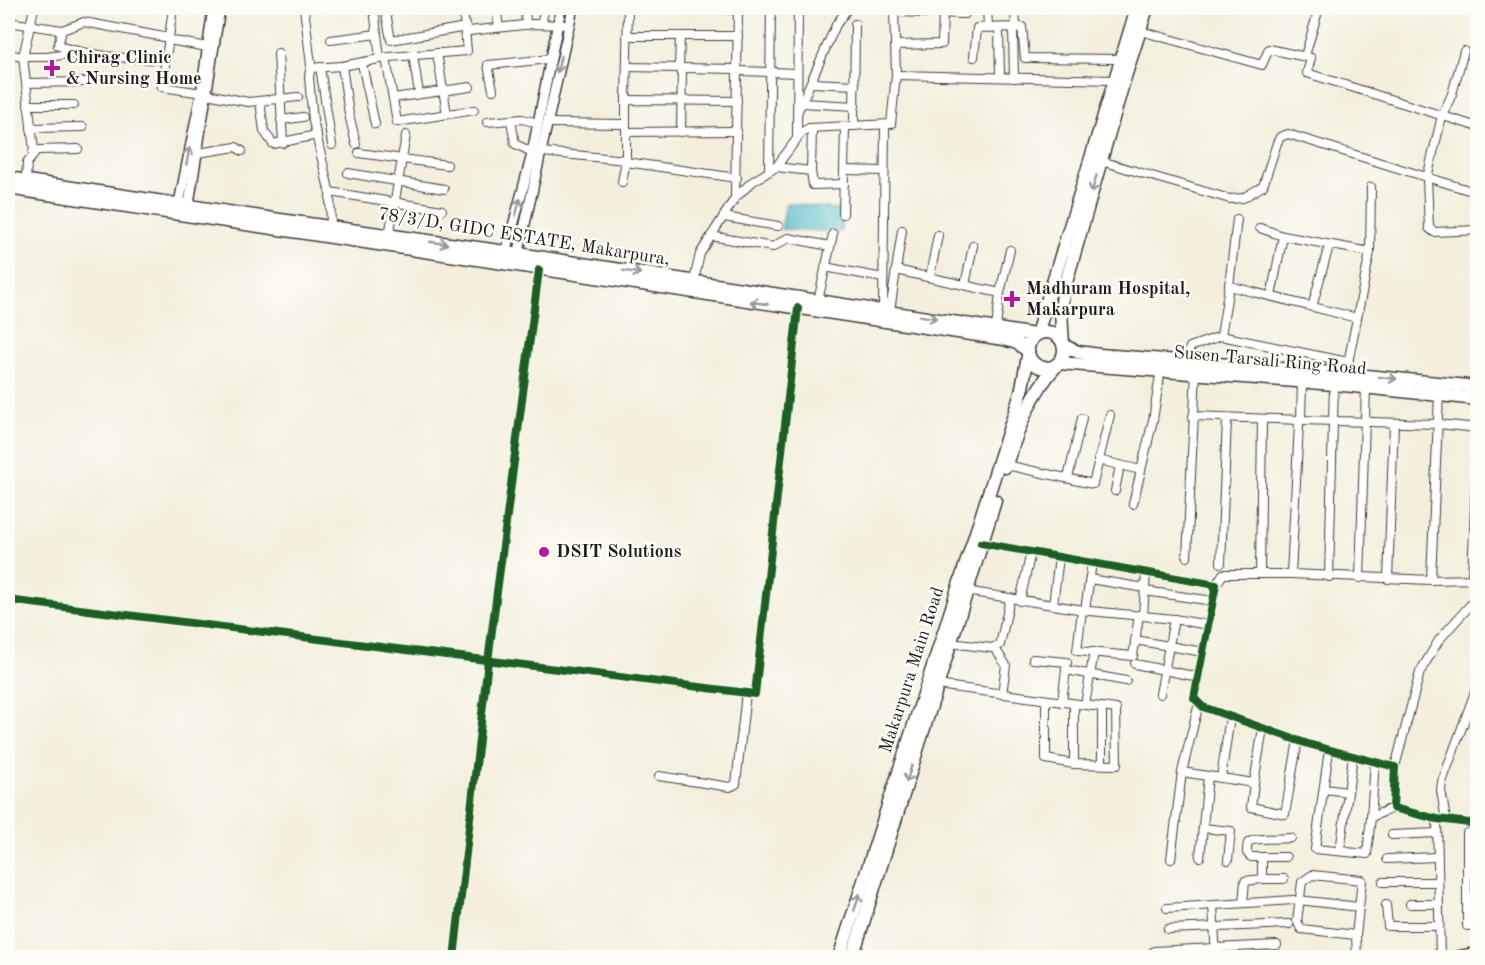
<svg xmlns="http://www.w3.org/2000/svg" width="1485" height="965" font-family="'Old Standard TT',serif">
	<rect width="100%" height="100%" fill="#fdfcf7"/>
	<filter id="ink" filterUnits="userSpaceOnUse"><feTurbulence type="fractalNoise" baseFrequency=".0167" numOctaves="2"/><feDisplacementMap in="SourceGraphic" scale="12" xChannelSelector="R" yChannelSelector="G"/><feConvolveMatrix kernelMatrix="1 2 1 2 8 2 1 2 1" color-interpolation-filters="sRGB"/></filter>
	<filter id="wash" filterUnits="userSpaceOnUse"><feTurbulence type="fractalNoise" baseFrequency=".008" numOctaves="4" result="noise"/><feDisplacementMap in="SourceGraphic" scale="24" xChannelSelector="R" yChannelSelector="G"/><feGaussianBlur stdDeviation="1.35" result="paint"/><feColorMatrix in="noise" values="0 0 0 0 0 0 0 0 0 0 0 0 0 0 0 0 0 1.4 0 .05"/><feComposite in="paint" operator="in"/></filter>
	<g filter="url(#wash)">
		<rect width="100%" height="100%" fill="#f3efdc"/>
		<polygon fill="#4ab7c4" stroke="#336a70" stroke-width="1.5" points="786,203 843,210 841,232 781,229"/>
	</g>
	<g filter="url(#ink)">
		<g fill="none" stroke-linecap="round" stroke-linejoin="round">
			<defs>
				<g id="minor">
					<polyline points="173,8 162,87 196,92 205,95"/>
					<polyline points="304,8 311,65 309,77 313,121 330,194 331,227"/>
					<polyline points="374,8 377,34"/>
					<polyline points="385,8 391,40 466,27 469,31 533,24 569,25"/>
					<polyline points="496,8 499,27"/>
					<polyline points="525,8 526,25"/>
					<polyline points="707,8 738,10"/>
					<polyline points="987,8 988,27"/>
					<polyline points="1015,8 1016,28"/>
					<polyline points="894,12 965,14"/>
					<polyline points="8,22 62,30 84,22 169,38"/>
					<polyline points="541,24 545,8"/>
					<polyline points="1013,28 1014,78"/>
					<polyline points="999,29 1000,77"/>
					<path d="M62,30L58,46C93,56 130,60 166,59"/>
					<polyline points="1137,30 1262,65 1269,49 1311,58 1307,73 1478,127"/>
					<polyline points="627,36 738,36"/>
					<polyline points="169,40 207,47"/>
					<polyline points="331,40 377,34 380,59"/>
					<polyline points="895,45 942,44 943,8"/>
					<polyline points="1464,51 1452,94 1442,116 1427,178 1429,228 1434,232 1478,230"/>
					<polyline points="278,53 283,143"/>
					<polyline points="437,53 447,114"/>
					<polyline points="8,54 23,57 34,8"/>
					<polyline points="413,55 419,94"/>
					<polyline points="1305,56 1319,8"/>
					<polyline points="974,57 977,28 1022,27 1025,58 1121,59"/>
					<polyline points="386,58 397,122 474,110"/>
					<polyline points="362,64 375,124"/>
					<polyline points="342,66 349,114 356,144"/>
					<polyline points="320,67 332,145"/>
					<polyline points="627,67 738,69"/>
					<polyline points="311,68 342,66 390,57 467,51 463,8"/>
					<polyline points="679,68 680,36"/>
					<polyline points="738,71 797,73"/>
					<polyline points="896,75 1115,80"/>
					<polyline points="26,83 23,57 47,57 76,53"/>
					<polyline points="812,83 855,85"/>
					<polyline points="493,90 488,65 550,59"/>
					<polyline points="207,94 248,102 298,97"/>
					<polyline points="393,98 470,87"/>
					<polyline points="626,100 628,8"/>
					<polyline points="260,101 264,131 273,144 317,135"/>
					<polyline points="802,103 855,106"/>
					<polyline points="28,105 74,105"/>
					<polyline points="798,111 836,25 848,8"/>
					<polyline points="281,120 303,117"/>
					<polyline points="511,120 515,144 532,152"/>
					<polyline points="487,122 522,119 538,123"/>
					<polyline points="626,124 626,100 737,101"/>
					<polyline points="854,126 855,24"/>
					<polyline points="31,128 83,127"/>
					<polyline points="626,132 737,131"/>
					<polyline points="681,132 682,68"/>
					<polyline points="797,138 798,8"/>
					<polyline points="33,152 39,150 78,149"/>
					<polyline points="542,152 626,160 626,124 547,123"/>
					<polyline points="198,153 236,147 242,151"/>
					<polyline points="359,153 447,165"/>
					<polyline points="1101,161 1230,199 1243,198 1263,186 1277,143 1280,137 1288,134 1478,193"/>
					<polyline points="626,162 737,178"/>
					<polyline points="776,167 811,171 812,128"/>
					<polyline points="844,170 884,171"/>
					<polyline points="769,171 771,8"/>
					<polyline points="811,171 813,185 844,184"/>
					<polyline points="348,173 444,189"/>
					<polyline points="26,180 27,163 33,156 34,150 26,83 87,82"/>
					<polyline points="622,182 626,160"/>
					<polyline points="330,192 442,210"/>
					<polyline points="735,198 738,8"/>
					<polyline points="843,214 845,127"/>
					<polyline points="724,217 778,226"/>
					<polyline points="1260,228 1283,236 1370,252"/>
					<polyline points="389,236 406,135"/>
					<polyline points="711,236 773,247 788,238 830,246"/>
					<polyline points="825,267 883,278"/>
					<polyline points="896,270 1000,293 996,328"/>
					<polyline points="930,276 938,235"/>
					<polyline points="693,285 700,254 735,198 752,182 776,167 802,132 809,128 891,124 896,75 894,8"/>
					<polyline points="965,285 973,246"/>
					<polyline points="1229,286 1237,219"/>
					<polyline points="1000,293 1010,250"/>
					<polyline points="1271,296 1283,236"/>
					<polyline points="818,301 833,234"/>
					<polyline points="1312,307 1329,246"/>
					<polyline points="883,310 885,125"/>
					<polyline points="890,311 902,230"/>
					<polyline points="1357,318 1370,252 1371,187"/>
					<polyline points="1221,336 1348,362"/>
					<polyline points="1185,362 1190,347 1221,336 1229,286 1357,318 1345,378"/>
					<polyline points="1302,381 1301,420 1438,424 1478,428"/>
					<polyline points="1193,416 1301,420 1298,422 1299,425 1291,574"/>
					<polyline points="1098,460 1141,470"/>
					<polyline points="1006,465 1093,484 1110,415"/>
					<polyline points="1068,478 1082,418"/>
					<polyline points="1115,491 1120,465"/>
					<polyline points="1133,504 1153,420 1161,369"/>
					<polyline points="981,543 1216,585 1194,698 1203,707 1308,744 1395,767 1393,808 1437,819 1478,824"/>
					<polyline points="1187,557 1196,372"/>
					<polyline points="1221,563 1227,419"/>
					<polyline points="1260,574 1262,419"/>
					<polyline points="1329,577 1334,384"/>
					<polyline points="1360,578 1366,387"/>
					<polyline points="1472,578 1478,434"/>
					<polyline points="1090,579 1145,588"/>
					<polyline points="1388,579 1394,423"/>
					<polyline points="1431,580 1478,579"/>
					<polyline points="1216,585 1223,574 1291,574 1431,580 1439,394"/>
					<polyline points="966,591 1090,611 1174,619 1160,694"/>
					<polyline points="1145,591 1213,601"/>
					<polyline points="8,600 755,694 798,308"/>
					<polyline points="1020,601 1031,552"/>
					<polyline points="1053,605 1059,557"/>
					<polyline points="1082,610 1077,651 1133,656 1139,615"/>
					<polyline points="1085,610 1092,563"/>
					<polyline points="1143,615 1146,573"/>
					<polyline points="1174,619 1208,625"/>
					<polyline points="1135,640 1203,652"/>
					<polyline points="950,643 992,648 1000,645 1010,599"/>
					<polyline points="994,647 1006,665 1002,694"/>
					<polyline points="1033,659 1067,662 1062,702"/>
					<polyline points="1135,664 1198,677"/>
					<polyline points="1066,670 1126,681"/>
					<path d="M937,685C997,693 1056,701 1116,709L1117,765L1074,764L1046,759V700"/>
					<polyline points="1199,703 1182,772 1254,783 1263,728"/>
					<polyline points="1074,704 1074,764"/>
					<polyline points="1085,705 1094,652"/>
					<polyline points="1102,707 1102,764"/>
					<polyline points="1329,750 1315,849 1367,854 1371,817 1393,808"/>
					<polyline points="1395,767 1420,672 1439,640 1472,603 1478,601"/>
					<polyline points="659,776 730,787 736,784 746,693"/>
					<polyline points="1221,778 1230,717"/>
					<polyline points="1254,783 1251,807 1285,814 1298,740"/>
					<polyline points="1324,789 1348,792"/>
					<polyline points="1371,817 1375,762"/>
					<polyline points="1437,819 1440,958"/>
					<polyline points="1446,820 1441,790 1442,782 1478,684"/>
					<polyline points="1203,828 1231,831 1228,860"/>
					<polyline points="1467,833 1467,926 1478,924"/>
					<polyline points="1392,835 1437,833"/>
					<polyline points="1340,851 1353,756"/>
					<polyline points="1200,857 1208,776"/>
					<path d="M1286,857H1251L1247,853C1247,851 1247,844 1248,843C1251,837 1284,839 1291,838"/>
					<polyline points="1171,859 1182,772"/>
					<polyline points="1387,859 1437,857"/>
					<polyline points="1262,879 1284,879"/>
					<polyline points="1383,882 1438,882"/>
					<polyline points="1299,900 1359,907"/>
					<polyline points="1243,903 1245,881 1262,879 1262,858"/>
					<polyline points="1410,904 1438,904"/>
					<polyline points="1213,905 1216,958"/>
					<polyline points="1386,905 1388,926 1439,926"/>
					<polyline points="1167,908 1293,900"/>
					<polyline points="1168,929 1289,924"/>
					<polyline points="1356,935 1301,929 1297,921 1302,882 1312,875 1362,880 1356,935 1357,958"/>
					<polyline points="454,958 488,661 539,270"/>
					<polyline points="1150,958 1151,954 1154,951 1277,945"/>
				</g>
				<g id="tertiary">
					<polyline points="178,208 201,94 213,8"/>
					<polyline points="188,210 220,8"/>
					<polyline points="505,256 531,158 561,8"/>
					<polyline points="517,260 573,8"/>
					<polyline points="1448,958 1478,952"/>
				</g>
				<g id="primary">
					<polyline points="8,178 280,220 506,252 1035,335"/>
					<polyline points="8,188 1004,339 1017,343 1027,350"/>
					<polyline points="1064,346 1078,352 1100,355 1346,374 1478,387"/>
					<polyline points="1059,363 1334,384 1478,399"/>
				</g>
				<g id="trunk">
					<circle cx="1046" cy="350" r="18"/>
					<polyline points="1037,334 1137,8"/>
					<polyline points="1063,344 1061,312 1063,293 1124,80 1147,8"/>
					<path d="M1005,467C1018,430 1030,394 1057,365"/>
					<polyline points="839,958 1021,393 1028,356"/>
					<polyline points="852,958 995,501"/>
				</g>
			</defs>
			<use href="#minor" stroke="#3c3c39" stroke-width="10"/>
			<use href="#tertiary" stroke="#3c3c39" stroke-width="12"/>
			<use href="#primary" stroke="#3c3c39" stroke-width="15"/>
			<use href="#trunk" stroke="#3c3c39" stroke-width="15"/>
			<use href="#minor" stroke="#fff" stroke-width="8"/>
			<use href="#tertiary" stroke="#fff" stroke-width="9"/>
			<use href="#primary" stroke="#fff" stroke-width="12"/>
			<use href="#trunk" stroke="#fff" stroke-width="12"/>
			<defs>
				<g id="cycleway">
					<polyline points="981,543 1216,585 1194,698 1203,707 1308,744 1395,767 1393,808 1437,819 1478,824"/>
					<polyline points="8,600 755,694 798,308"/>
					<polyline points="454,958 488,661 539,270"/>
				</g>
			</defs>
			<use href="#cycleway" stroke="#fdfcf7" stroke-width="11"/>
			<use href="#cycleway" stroke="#1b5e20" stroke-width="8"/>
		</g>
		<defs><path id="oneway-shaft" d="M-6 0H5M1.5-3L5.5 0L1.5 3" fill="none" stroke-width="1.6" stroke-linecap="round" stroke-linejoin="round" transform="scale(1.5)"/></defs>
		<g stroke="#999">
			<use href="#oneway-shaft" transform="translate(559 64) rotate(102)"/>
			<use href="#oneway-shaft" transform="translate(188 156) rotate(-79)"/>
			<use href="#oneway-shaft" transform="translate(1094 184) rotate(106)"/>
			<use href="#oneway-shaft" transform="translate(518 207) rotate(-75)"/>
			<use href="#oneway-shaft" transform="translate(439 243) rotate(8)"/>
			<use href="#oneway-shaft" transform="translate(632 272) rotate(9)"/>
			<use href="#oneway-shaft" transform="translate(759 303) rotate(-172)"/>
			<use href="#oneway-shaft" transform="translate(928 317) rotate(9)"/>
			<use href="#oneway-shaft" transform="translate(1388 378) rotate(6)"/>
			<use href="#oneway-shaft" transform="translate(909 774) rotate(107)"/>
			<use href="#oneway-shaft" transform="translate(857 902) rotate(-72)"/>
		</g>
	</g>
	<g fill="#b5179e" stroke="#fdfcf7" stroke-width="2">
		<path d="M49 59h6v6h6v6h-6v6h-6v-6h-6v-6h6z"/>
		<path d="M1009 290h6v6h6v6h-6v6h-6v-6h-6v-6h6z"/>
		<circle cx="544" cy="552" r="6"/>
	</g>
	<g text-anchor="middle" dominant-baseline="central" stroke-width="5" stroke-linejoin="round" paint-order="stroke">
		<g font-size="18" font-weight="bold" fill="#1c1c1c" stroke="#fdfcf7" text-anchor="start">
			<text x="66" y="58">Chirag Clinic<tspan x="66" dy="21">&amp; Nursing Home</tspan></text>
			<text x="1026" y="289">Madhuram Hospital,<tspan x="1026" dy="21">Makarpura</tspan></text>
			<text x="556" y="552">DSIT Solutions</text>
		</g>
		<g font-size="18" fill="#1c1c1c" stroke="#fdfcf7">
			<text transform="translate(524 237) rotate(9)">78/3/D, GIDC ESTATE, Makarpura,</text>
			<text transform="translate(1270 361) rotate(5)">Susen Tarsali Ring Road</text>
			<text transform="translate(912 670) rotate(-72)">Makarpura Main Road</text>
		</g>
	</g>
	<rect width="1485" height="965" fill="none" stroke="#fdfcf7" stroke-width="30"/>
</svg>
